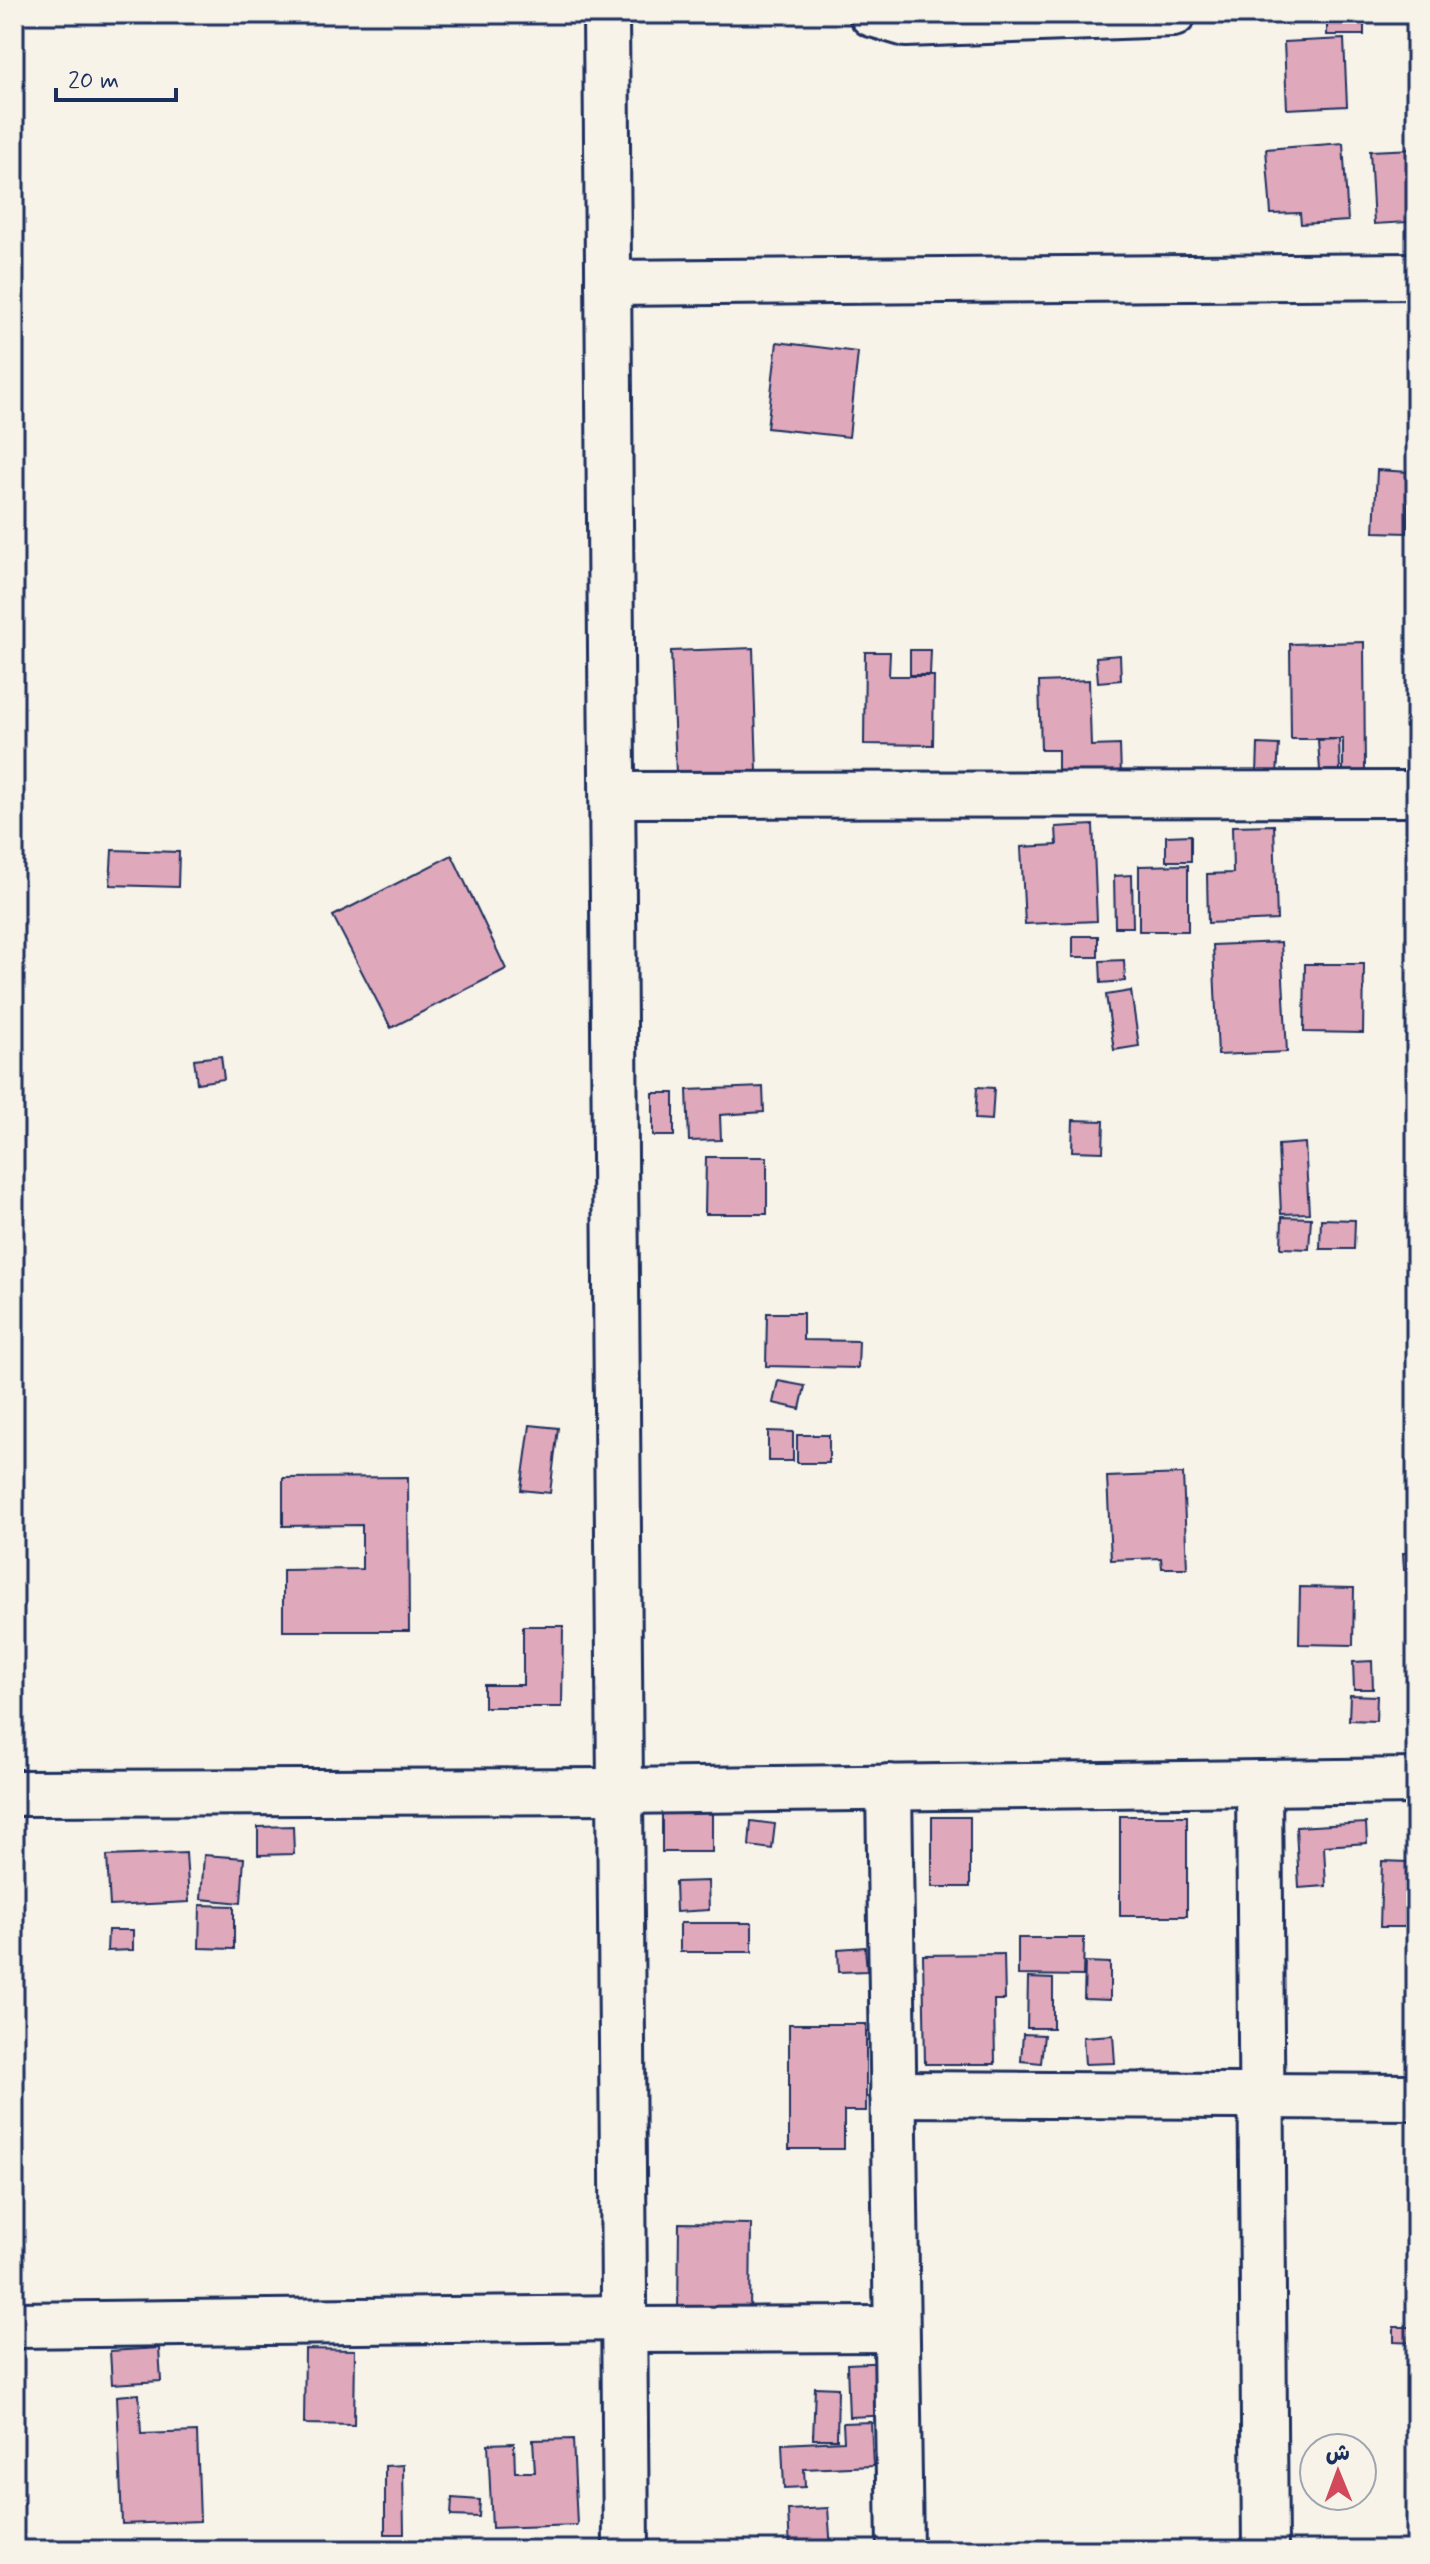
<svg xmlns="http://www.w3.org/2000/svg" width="1430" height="2564" font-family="Mynerve,'Playpen Sans Arabic',sans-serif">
	<rect width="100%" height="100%" fill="#f7f3e8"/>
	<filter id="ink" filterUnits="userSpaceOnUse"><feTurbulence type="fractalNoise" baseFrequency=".0125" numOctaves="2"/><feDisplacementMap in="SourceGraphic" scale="16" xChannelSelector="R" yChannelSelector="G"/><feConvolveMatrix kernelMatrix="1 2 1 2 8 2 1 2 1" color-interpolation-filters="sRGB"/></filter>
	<g filter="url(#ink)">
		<g fill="#e0a8bb" stroke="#1b2f5e" stroke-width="2">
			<rect x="1327" y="14" width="37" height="21"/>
			<polygon points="1344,39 1347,106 1287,109 1284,42"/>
			<polygon points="1343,143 1348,221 1301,224 1300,213 1271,214 1266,149"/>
			<polygon points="1415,149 1416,245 1409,246 1408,222 1374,224 1370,151"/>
			<polygon points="777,342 858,352 849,437 767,428"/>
			<polygon points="1377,470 1409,472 1407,533 1374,532"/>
			<polygon points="1364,642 1365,771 1343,771 1343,739 1291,739 1290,644"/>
			<polygon points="753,648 757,771 676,774 671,651"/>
			<polygon points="910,650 931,650 930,675 910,675"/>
			<polygon points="865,652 890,652 889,676 934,676 933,745 864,744"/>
			<polygon points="1120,655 1121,680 1098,682 1096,657"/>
			<polygon points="1089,680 1091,746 1120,745 1121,776 1058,778 1058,750 1041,750 1039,682"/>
			<polygon points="1339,739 1340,770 1320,771 1318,740"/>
			<polygon points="1258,744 1279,745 1277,775 1257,774"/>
			<polygon points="1093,825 1097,921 1025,924 1021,847 1057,845 1056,827"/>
			<polygon points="1274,825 1277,920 1208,923 1207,874 1233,873 1232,826"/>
			<polygon points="1191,835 1191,861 1166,861 1166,836"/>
			<polygon points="112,850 179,852 178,887 110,885"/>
			<polygon points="452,855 506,969 391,1028 333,916"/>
			<polygon points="1188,865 1188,931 1139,931 1139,866"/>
			<polygon points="1132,875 1133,927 1115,927 1114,876"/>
			<rect x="1073" y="936" width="25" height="21"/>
			<polygon points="1281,942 1287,1052 1218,1055 1213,945"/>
			<polygon points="1124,960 1125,981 1101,983 1100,961"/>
			<polygon points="1305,964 1364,964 1363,1033 1304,1032"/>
			<polygon points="1131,991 1139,1046 1114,1050 1106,995"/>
			<polygon points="221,1056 224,1079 197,1083 194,1059"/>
			<polygon points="763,1087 764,1112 720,1115 721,1140 689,1141 687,1090"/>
			<polygon points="977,1087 994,1088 992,1120 975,1119"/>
			<rect x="653" y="1093" width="21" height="43"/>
			<polygon points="1073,1120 1104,1121 1103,1152 1072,1151"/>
			<polygon points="1305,1143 1309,1213 1281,1214 1278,1145"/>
			<polygon points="706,1157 767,1157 767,1214 705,1214"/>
			<polygon points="1282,1217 1311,1218 1309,1249 1281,1248"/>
			<polygon points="1321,1219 1355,1220 1354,1249 1320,1249"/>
			<polygon points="767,1313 803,1313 803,1340 859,1341 858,1368 766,1366"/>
			<polygon points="778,1381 805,1386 800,1409 773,1403"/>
			<polygon points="530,1425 558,1428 550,1493 521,1490"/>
			<polygon points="768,1431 793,1432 793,1461 768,1461"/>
			<rect x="797" y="1435" width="32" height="28"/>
			<polygon points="1183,1474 1187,1568 1162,1568 1161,1558 1111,1560 1107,1477"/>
			<polygon points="408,1477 409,1631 283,1631 283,1570 362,1569 362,1525 283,1526 283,1478"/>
			<polygon points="1403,1553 1416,1553 1416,1570 1404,1570"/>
			<polygon points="1300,1587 1354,1588 1353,1645 1299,1644"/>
			<polygon points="523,1626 563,1626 562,1707 484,1707 484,1685 523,1685"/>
			<polygon points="1372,1661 1373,1689 1354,1689 1353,1662"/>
			<polygon points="1350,1695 1377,1696 1376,1721 1349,1720"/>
			<polygon points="662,1810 712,1811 712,1852 662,1852"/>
			<rect x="1120" y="1816" width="67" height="100"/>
			<rect x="932" y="1817" width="38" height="70"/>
			<polygon points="751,1821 775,1824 772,1849 749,1846"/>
			<polygon points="1416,1822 1416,1864 1412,1864 1409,1823"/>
			<polygon points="1366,1823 1367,1843 1324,1846 1326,1886 1299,1888 1296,1827"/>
			<polygon points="293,1826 294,1854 258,1855 258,1827"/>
			<polygon points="186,1853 189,1902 110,1906 107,1856"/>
			<polygon points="204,1855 244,1858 241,1903 201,1899"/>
			<polygon points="1382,1861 1409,1862 1408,1927 1380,1927"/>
			<polygon points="708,1881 709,1910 676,1912 675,1882"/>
			<polygon points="200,1905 234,1906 234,1949 199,1948"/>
			<rect x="680" y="1923" width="72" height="29"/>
			<polygon points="108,1930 133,1930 133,1950 107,1951"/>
			<polygon points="1018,1938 1084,1938 1083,1976 1018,1975"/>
			<polygon points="865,1947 867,1971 839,1972 838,1949"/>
			<polygon points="1004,1954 1005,2000 994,2000 995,2064 925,2064 923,1955"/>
			<polygon points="1085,1962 1110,1963 1110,2000 1084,1999"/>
			<polygon points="1028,1978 1053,1979 1053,2028 1027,2028"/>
			<polygon points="789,2024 866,2024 866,2111 844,2111 844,2149 789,2149"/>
			<polygon points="1023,2034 1044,2035 1041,2063 1021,2061"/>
			<polygon points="1113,2035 1115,2063 1085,2064 1083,2037"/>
			<polygon points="679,2223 751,2224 750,2314 678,2314"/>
			<polygon points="1394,2327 1416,2327 1416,2343 1394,2342"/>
			<polygon points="159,2348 161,2381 112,2384 110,2351"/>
			<polygon points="305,2349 355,2350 354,2425 304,2424"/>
			<polygon points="892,2362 894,2415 849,2417 847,2364"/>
			<polygon points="815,2387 838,2388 837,2439 813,2439"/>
			<polygon points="139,2394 141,2434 197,2432 200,2521 122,2524 117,2396"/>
			<polygon points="871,2422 873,2466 804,2469 805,2487 784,2488 782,2444 844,2441 843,2423"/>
			<polygon points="573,2439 577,2525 492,2528 488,2444 514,2443 515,2472 535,2472 533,2440"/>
			<polygon points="403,2465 404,2534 385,2534 385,2466"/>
			<polygon points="452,2498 480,2500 479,2517 451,2516"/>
			<polygon points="828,2508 831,2550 790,2550 788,2510"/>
		</g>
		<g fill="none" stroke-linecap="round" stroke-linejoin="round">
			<defs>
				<g id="minor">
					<polyline points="606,14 626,2550"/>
					<polyline points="872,14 906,24 1173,14"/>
					<polyline points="608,283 1416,276"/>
					<polyline points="613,795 1416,794"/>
					<polyline points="1259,1783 1265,2550"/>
					<polyline points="889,1787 900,2550"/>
					<polyline points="14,1793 620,1791 1416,1781"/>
					<polyline points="893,2094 1416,2097"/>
					<polyline points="14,2325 624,2318"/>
					<polyline points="625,2330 896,2329"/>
				</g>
			</defs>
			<use href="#minor" stroke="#1b2f5e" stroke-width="50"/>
			<use href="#minor" stroke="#f7f3e8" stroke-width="44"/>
		</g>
	</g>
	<rect width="1430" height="2564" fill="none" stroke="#f7f3e8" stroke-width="48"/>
	<rect x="24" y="24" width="1382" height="2516" fill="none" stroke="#1b2f5e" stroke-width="3" filter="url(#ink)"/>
	<g transform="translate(1338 2472) rotate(359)"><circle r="38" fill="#f7f3e8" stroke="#9fa5b1" stroke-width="2"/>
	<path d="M0-6L14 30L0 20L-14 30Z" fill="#d1495b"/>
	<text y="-12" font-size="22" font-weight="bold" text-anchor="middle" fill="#1b2f5e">ش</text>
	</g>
	<path d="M56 88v12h120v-12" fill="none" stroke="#1b2f5e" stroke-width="4"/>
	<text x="68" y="88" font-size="24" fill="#1b2f5e" stroke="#f7f3e8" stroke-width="6" paint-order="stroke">20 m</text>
</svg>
